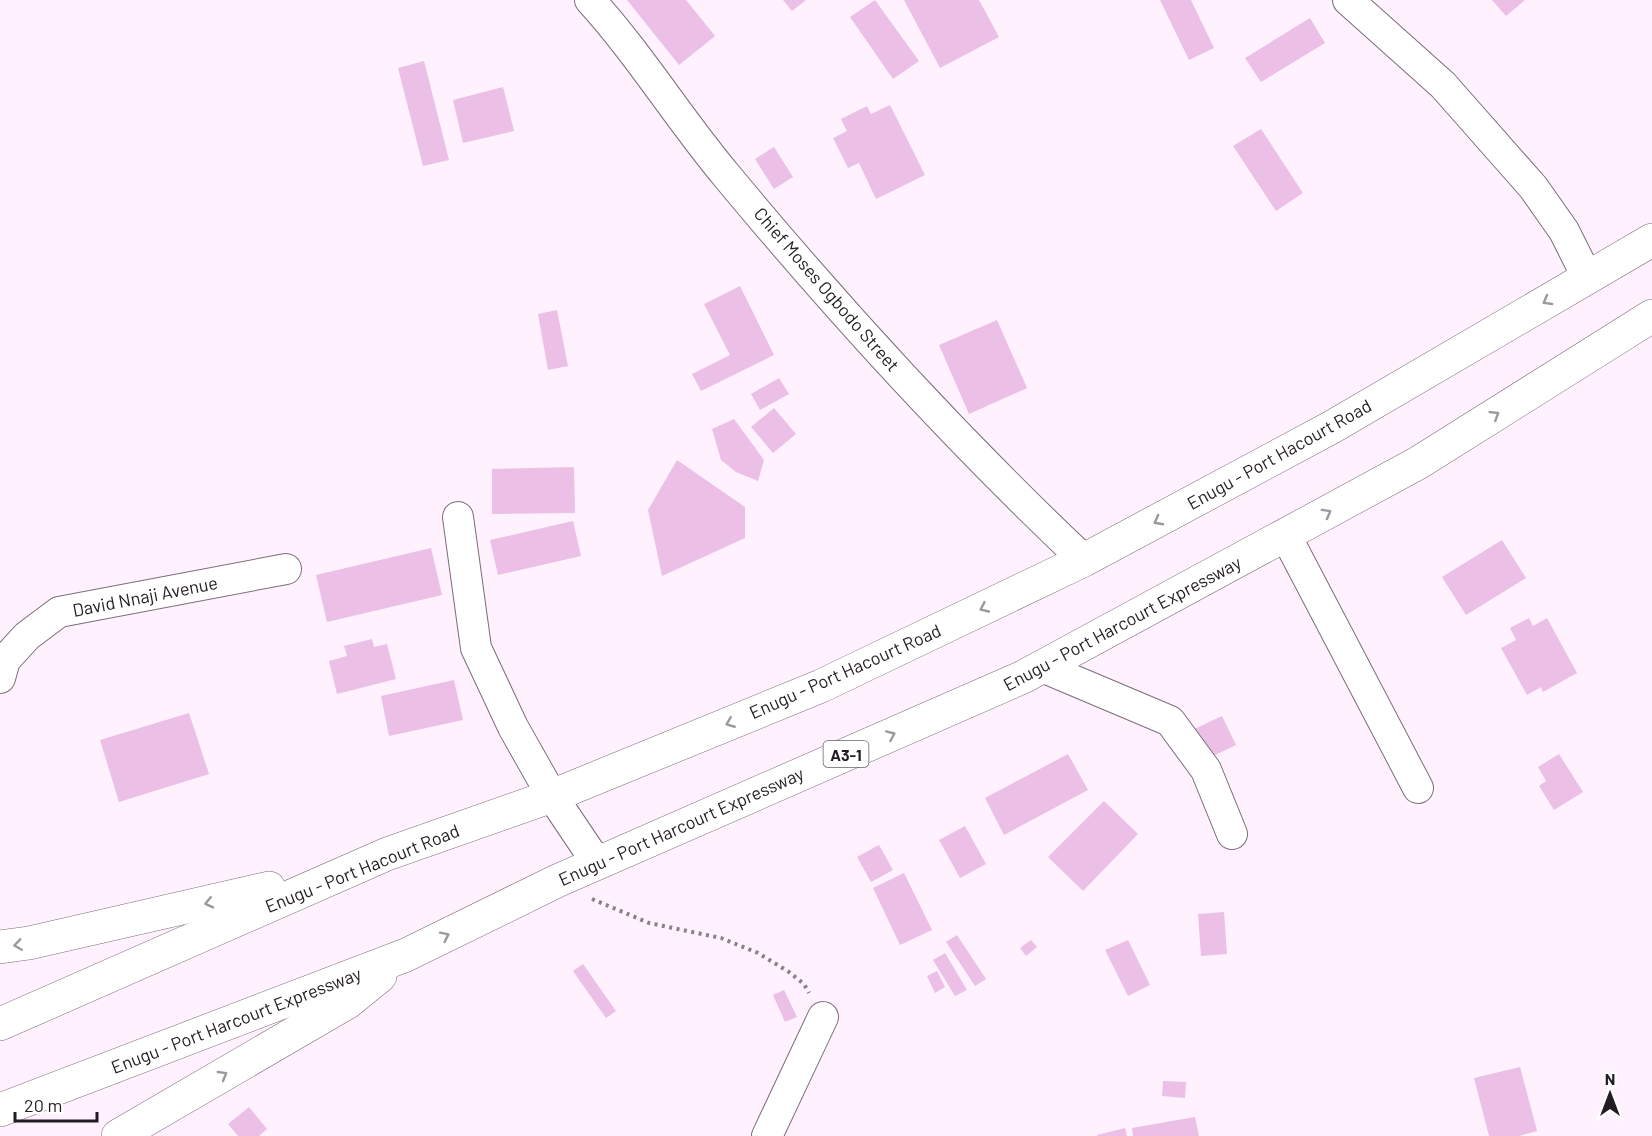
<svg xmlns="http://www.w3.org/2000/svg" width="1652" height="1136" font-family="Barlow,sans-serif">
	<rect width="100%" height="100%" fill="#fff1fd"/>
	<g fill="#ecbfe6">
		<polygon points="627,0 686,0 715,36 679,65"/>
		<polygon points="783,0 806,0 792,11"/>
		<polygon points="875,0 919,61 893,79 850,17"/>
		<polygon points="904,0 979,0 999,37 940,68"/>
		<polygon points="1160,0 1191,0 1214,48 1189,60"/>
		<polygon points="1492,0 1525,0 1506,16"/>
		<polygon points="1310,18 1325,43 1261,82 1245,58"/>
		<polygon points="424,61 449,160 423,166 398,68"/>
		<polygon points="503,87 514,131 463,143 453,100"/>
		<polygon points="890,105 925,175 876,199 859,163 848,168 833,138 847,131 841,119 867,106 871,114"/>
		<polygon points="1261,129 1303,193 1276,211 1233,146"/>
		<polygon points="774,147 793,177 774,189 755,159"/>
		<polygon points="740,286 774,355 701,391 692,374 730,355 704,304"/>
		<polygon points="557,310 568,366 548,370 538,314"/>
		<polygon points="997,320 1027,388 969,414 939,345"/>
		<polygon points="779,378 789,394 760,410 751,394"/>
		<polygon points="774,408 796,434 773,453 751,427"/>
		<polygon points="734,419 764,460 758,481 736,472 721,460 712,429"/>
		<polygon points="677,460 745,507 745,538 662,576 648,510"/>
		<polygon points="574,467 575,513 492,514 492,469"/>
		<polygon points="573,521 581,556 498,575 490,540"/>
		<polygon points="1502,540 1526,578 1466,615 1442,577"/>
		<polygon points="431,548 442,595 327,622 316,575"/>
		<polygon points="1529,618 1533,626 1547,618 1577,673 1543,692 1541,687 1527,695 1501,648 1516,640 1510,628"/>
		<polygon points="372,639 374,647 387,644 396,679 337,694 329,661 347,656 344,646"/>
		<polygon points="454,680 463,720 389,736 381,696"/>
		<polygon points="189,713 209,774 119,802 100,740"/>
		<polygon points="1222,716 1236,745 1203,761 1190,731"/>
		<polygon points="1068,754 1088,790 1004,835 985,798"/>
		<polygon points="1559,754 1583,792 1554,810 1539,786 1546,781 1538,767"/>
		<polygon points="1104,801 1138,834 1083,891 1048,857"/>
		<polygon points="965,826 986,864 960,878 939,840"/>
		<polygon points="879,845 893,870 871,882 857,857"/>
		<polygon points="904,873 932,930 900,945 873,888"/>
		<polygon points="1224,912 1227,954 1201,956 1198,914"/>
		<polygon points="957,935 986,979 975,986 946,942"/>
		<polygon points="1031,940 1037,947 1026,956 1020,948"/>
		<polygon points="1128,940 1150,985 1128,996 1105,950"/>
		<polygon points="945,953 967,990 955,996 933,960"/>
		<polygon points="583,964 616,1011 606,1018 573,971"/>
		<polygon points="937,971 945,987 935,993 927,976"/>
		<polygon points="784,990 797,1017 785,1022 773,995"/>
		<polygon points="1520,1067 1537,1131 1519,1136 1489,1136 1474,1078"/>
		<polygon points="1163,1081 1186,1082 1185,1098 1162,1096"/>
		<polygon points="249,1107 267,1129 259,1136 238,1136 228,1124"/>
		<polygon points="1195,1117 1199,1136 1133,1136 1132,1128"/>
		<polygon points="1125,1128 1127,1136 1097,1136 1097,1135"/>
	</g>
	<g fill="none" stroke-linecap="round" stroke-linejoin="round">
		<defs>
			<g id="minor">
				<path d="M590,0C640,55 679,119 726,175C838,310 957,440 1084,560"/>
				<polyline points="1348,0 1443,85 1533,187 1564,231 1587,277"/>
				<polyline points="458,517 476,648 513,727 552,796 597,863"/>
				<polyline points="1286,536 1418,788"/>
				<polyline points="1042,667 1170,721 1206,770 1232,834"/>
				<polyline points="0,678 5,660 27,636 59,612 286,569"/>
				<polyline points="767,1136 823,1017"/>
			</g>
			<g id="highway">
				<polyline points="0,947 29,943 269,888"/>
				<polyline points="0,1024 387,854 552,796 821,686 1084,560 1332,427 1652,240"/>
				<polyline points="0,1110 406,955 557,881 1023,677 1418,463 1652,316"/>
				<polyline points="118,1136 348,1002 380,976"/>
			</g>
		</defs>
		<use href="#minor" stroke="#7c6d7a" stroke-width="32"/>
		<use href="#highway" stroke="#7c6d7a" stroke-width="34"/>
		<polyline stroke="#898088" stroke-width="4" stroke-dasharray="3 4.5" stroke-linecap="butt" points="592,899 649,923 721,938 758,953 789,972 804,984 809,993"/>
		<use href="#minor" stroke="#fff" stroke-width="30"/>
		<use href="#highway" stroke="#fff" stroke-width="33"/>
	</g>
	<defs><path id="oneway-chevron" d="M-2-3.5L2.5 0L-2 3.5" fill="none" stroke-width="1.6" stroke-linecap="round" stroke-linejoin="round" transform="scale(1.5)"/></defs>
	<g stroke="#9c999c">
		<use href="#oneway-chevron" transform="translate(1547 301) rotate(150)"/>
		<use href="#oneway-chevron" transform="translate(1495 415) rotate(-32)"/>
		<use href="#oneway-chevron" transform="translate(1327 513) rotate(-29)"/>
		<use href="#oneway-chevron" transform="translate(1158 521) rotate(152)"/>
		<use href="#oneway-chevron" transform="translate(984 608) rotate(155)"/>
		<use href="#oneway-chevron" transform="translate(730 723) rotate(158)"/>
		<use href="#oneway-chevron" transform="translate(891 735) rotate(-24)"/>
		<use href="#oneway-chevron" transform="translate(209 903) rotate(167)"/>
		<use href="#oneway-chevron" transform="translate(445 936) rotate(-26)"/>
		<use href="#oneway-chevron" transform="translate(18 945) rotate(172)"/>
		<use href="#oneway-chevron" transform="translate(223 1075) rotate(-30)"/>
	</g>
	<g text-anchor="middle" dominant-baseline="central" stroke-width="4.5" stroke-linejoin="round" paint-order="stroke">
		<rect fill="#fff" stroke="#656165" stroke-width="1.5" x="823.5" y="741" width="45" height="26" rx="4.5"/>
		<g font-size="16" font-weight="bold" fill="#231d23">
			<text x="846" y="754">A3-1</text>
		</g>
		<g font-size="18" fill="#231d23" stroke="#fff">
			<text transform="translate(827 289) rotate(49)">Chief Moses Ogbodo Street</text>
			<text transform="translate(1279 454) rotate(-29)">Enugu - Port Hacourt Road</text>
			<text transform="translate(145 596) rotate(-11)">David Nnaji Avenue</text>
			<text transform="translate(1122 623) rotate(-28)">Enugu - Port Harcourt Expressway</text>
			<text transform="translate(845 671) rotate(-24)">Enugu - Port Hacourt Road</text>
			<text transform="translate(681 826) rotate(-24)">Enugu - Port Harcourt Expressway</text>
			<text transform="translate(362 868) rotate(-22)">Enugu - Port Hacourt Road</text>
			<text transform="translate(236 1020) rotate(-21)">Enugu - Port Harcourt Expressway</text>
		</g>
	</g>
	<g transform="translate(1610 1094)" stroke="#ffffff" stroke-width="4.5" paint-order="stroke">
	<path d="M0-4.5L10 22L0 15L-10 22Z" fill="#231d23"/>
	<text y="-9" font-size="16" font-weight="bold" text-anchor="middle" fill="#231d23">N</text>
	</g>
	<path d="M15 1112v9h82v-9" fill="none" stroke="#231d23" stroke-width="3"/>
	<text x="24" y="1112" font-size="18" fill="#231d23" stroke="#ffffff" stroke-width="4.5" paint-order="stroke">20 m</text>
</svg>
